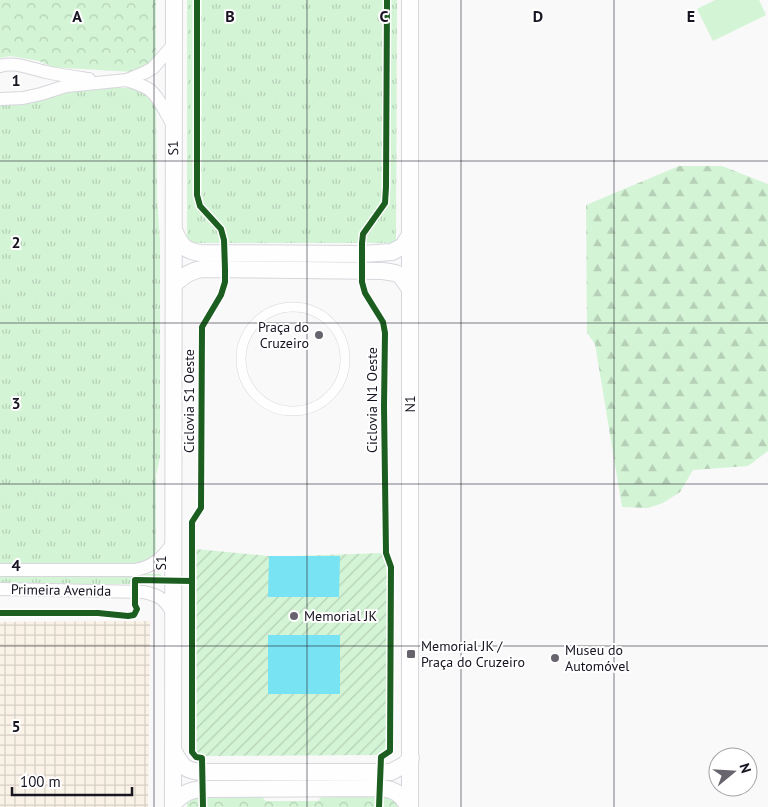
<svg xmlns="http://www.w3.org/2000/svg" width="768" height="807" font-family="'PT Sans',sans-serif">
	<defs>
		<pattern id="industrial-grid" width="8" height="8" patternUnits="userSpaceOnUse" patternTransform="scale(1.25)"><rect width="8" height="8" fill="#faf2e7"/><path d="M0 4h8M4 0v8" fill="none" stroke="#d6cfc6"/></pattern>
		<pattern id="grass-tufts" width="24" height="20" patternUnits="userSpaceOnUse" patternTransform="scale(1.25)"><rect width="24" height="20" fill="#d4f4d6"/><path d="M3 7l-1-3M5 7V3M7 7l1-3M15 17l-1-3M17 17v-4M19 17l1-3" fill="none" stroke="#b5d0b7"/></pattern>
		<pattern id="forest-firs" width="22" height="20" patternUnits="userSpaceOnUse" patternTransform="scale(1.25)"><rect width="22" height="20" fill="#d4f4d6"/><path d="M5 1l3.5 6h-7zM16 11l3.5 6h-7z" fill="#b5d0b7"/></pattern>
		<pattern id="park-crowns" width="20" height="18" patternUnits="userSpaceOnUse" patternTransform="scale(1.25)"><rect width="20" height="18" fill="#d4f4d6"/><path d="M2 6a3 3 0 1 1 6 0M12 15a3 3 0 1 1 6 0" fill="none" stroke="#b5d0b7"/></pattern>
		<pattern id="garden-furrows" width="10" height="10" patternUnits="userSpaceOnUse" patternTransform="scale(1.25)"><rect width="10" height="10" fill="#d4f4d6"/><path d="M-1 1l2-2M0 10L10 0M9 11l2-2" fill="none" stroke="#b5d0b7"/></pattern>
	</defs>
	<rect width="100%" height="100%" fill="#f9f9f9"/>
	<polygon fill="url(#industrial-grid)" points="150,621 148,807 0,807 0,622"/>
	<g fill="url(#grass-tufts)">
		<polygon points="187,0 397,0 396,243 187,243"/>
		<polygon points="93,88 141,88 156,106 157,195 160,241 160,457 156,476 156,550 152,558 143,564 0,565 0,102"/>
		<rect x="0" y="574" width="161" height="10"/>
	</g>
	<polygon fill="url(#forest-firs)" points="679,166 722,166 768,184 768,451 748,466 693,470 680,492 663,503 648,508 622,507 595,344 587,333 586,205"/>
	<g fill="url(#park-crowns)">
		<polygon points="0,0 156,0 156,57 153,63 132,72 65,68 52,67 39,61 22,58 10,56 0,58"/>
		<polygon points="260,795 266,801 318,801 323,795 390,795 397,802 397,807 187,807 187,803 189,798 195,796"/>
	</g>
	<polygon fill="url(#garden-furrows)" points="195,549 269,556 294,556 383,553 388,568 388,751 383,755 199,756 194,751"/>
	<polygon fill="#d4f4d6" points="715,0 759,0 766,15 713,41 697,9"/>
	<g fill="#78e3f2">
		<polygon points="269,556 340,556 339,597 268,597"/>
		<rect x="268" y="635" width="72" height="59"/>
	</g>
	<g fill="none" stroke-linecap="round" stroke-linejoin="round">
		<defs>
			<circle id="street" cx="293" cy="359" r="52"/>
			<g id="secondary">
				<path d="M0,66C15,61 31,69 46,72C60,75 75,77 89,79"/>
				<path d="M127,80C134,83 143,85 150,90C160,98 166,114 173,125"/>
				<polyline points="0,99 23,98 41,94 66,86 127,80 146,72 153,68 174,44"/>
				<path d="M0,570H135C153,567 164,557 174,541"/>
				<path d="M0,589L143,592C159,595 165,599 173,614"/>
			</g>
			<g id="highway">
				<polyline points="410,0 410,807"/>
				<path d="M174,230C180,244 184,251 200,253L362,254L392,252L403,246L410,235"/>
				<path d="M174,284C183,277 189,271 202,269L383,271L395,273L400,275L410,289"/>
				<path d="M174,752C182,766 185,771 202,772H391L404,765L411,758"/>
				<path d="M173,804C182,794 189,790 202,789L381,788C396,790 401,794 409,807"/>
				<polyline points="173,807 174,0"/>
			</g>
		</defs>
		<use href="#street" stroke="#d7d6dd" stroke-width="10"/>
		<use href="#secondary" stroke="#d7d6dd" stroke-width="14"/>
		<use href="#highway" stroke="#d7d6dd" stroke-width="18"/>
		<use href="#street" stroke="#fefefe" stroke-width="9"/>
		<use href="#secondary" stroke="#fefefe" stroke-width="12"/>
		<use href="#highway" stroke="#fefefe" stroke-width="16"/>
		<defs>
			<g id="cycleway">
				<polyline points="197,0 197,195 200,206 221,229 224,240 225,269 225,282 221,295 202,327 201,508 192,522 192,752 196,757 202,758 203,807"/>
				<polyline points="0,613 98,613 128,616 134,615 137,609 135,605 135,580 192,581"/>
				<polyline points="379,807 381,757 390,751 391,567 386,553 384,406 385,333 383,322 365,293 362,282 362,243 363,234 385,203 386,187 387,0"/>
			</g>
		</defs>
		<use href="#cycleway" stroke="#fff" stroke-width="9"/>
		<use href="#cycleway" stroke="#1b5e20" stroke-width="6"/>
	</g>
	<path fill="none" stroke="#181421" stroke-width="1" stroke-opacity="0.55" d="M154,0V807M307,0V807M461,0V807M614,0V807M0,161H768M0,323H768M0,484H768M0,646H768"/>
	<g fill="#67646d" stroke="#fff" stroke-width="2">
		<circle cx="319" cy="335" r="5"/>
		<circle cx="294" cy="616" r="5"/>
		<rect x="406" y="649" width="10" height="10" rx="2.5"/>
		<circle cx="555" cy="658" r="5"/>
	</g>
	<g text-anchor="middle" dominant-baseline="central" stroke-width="4" stroke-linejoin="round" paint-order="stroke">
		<g font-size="14" fill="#181421" stroke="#fff">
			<text transform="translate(173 148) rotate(-92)">S1</text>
			<text transform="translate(372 400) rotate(-90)">Ciclovia N1 Oeste</text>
			<text transform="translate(189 401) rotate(-90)">Ciclovia S1 Oeste</text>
			<text transform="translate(410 404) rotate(-90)">N1</text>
			<text transform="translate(161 563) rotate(-90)">S1</text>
			<text transform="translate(61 590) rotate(1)">Primeira Avenida</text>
		</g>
		<g font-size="14" fill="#181421" stroke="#fff" text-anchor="start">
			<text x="309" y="327" text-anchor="end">Praça do<tspan x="309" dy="16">Cruzeiro</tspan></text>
			<text x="304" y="616">Memorial JK</text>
			<text x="421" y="646">Memorial JK /<tspan x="421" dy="16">Praça do Cruzeiro</tspan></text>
			<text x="565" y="650">Museu do<tspan x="565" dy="16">Automóvel</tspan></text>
		</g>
	</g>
	<g font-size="16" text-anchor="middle" font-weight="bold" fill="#181421" stroke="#fff" stroke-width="4" stroke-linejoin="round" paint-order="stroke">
		<text x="77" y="22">A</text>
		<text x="230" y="22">B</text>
		<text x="384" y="22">C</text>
		<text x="538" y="22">D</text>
		<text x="691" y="22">E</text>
		<text x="16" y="86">1</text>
		<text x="16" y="248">2</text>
		<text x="16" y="409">3</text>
		<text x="16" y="571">4</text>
		<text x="16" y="732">5</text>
	</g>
	<g transform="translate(733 772) rotate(72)"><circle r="24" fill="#ffffff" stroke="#a3a1a6"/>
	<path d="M0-4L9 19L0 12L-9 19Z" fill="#67646d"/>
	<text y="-8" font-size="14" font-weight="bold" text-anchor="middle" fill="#181421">N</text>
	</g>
	<path d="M12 787v8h120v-8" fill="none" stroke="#181421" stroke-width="2.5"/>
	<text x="20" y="787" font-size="15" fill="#181421" stroke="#ffffff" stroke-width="4" paint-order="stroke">100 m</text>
</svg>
